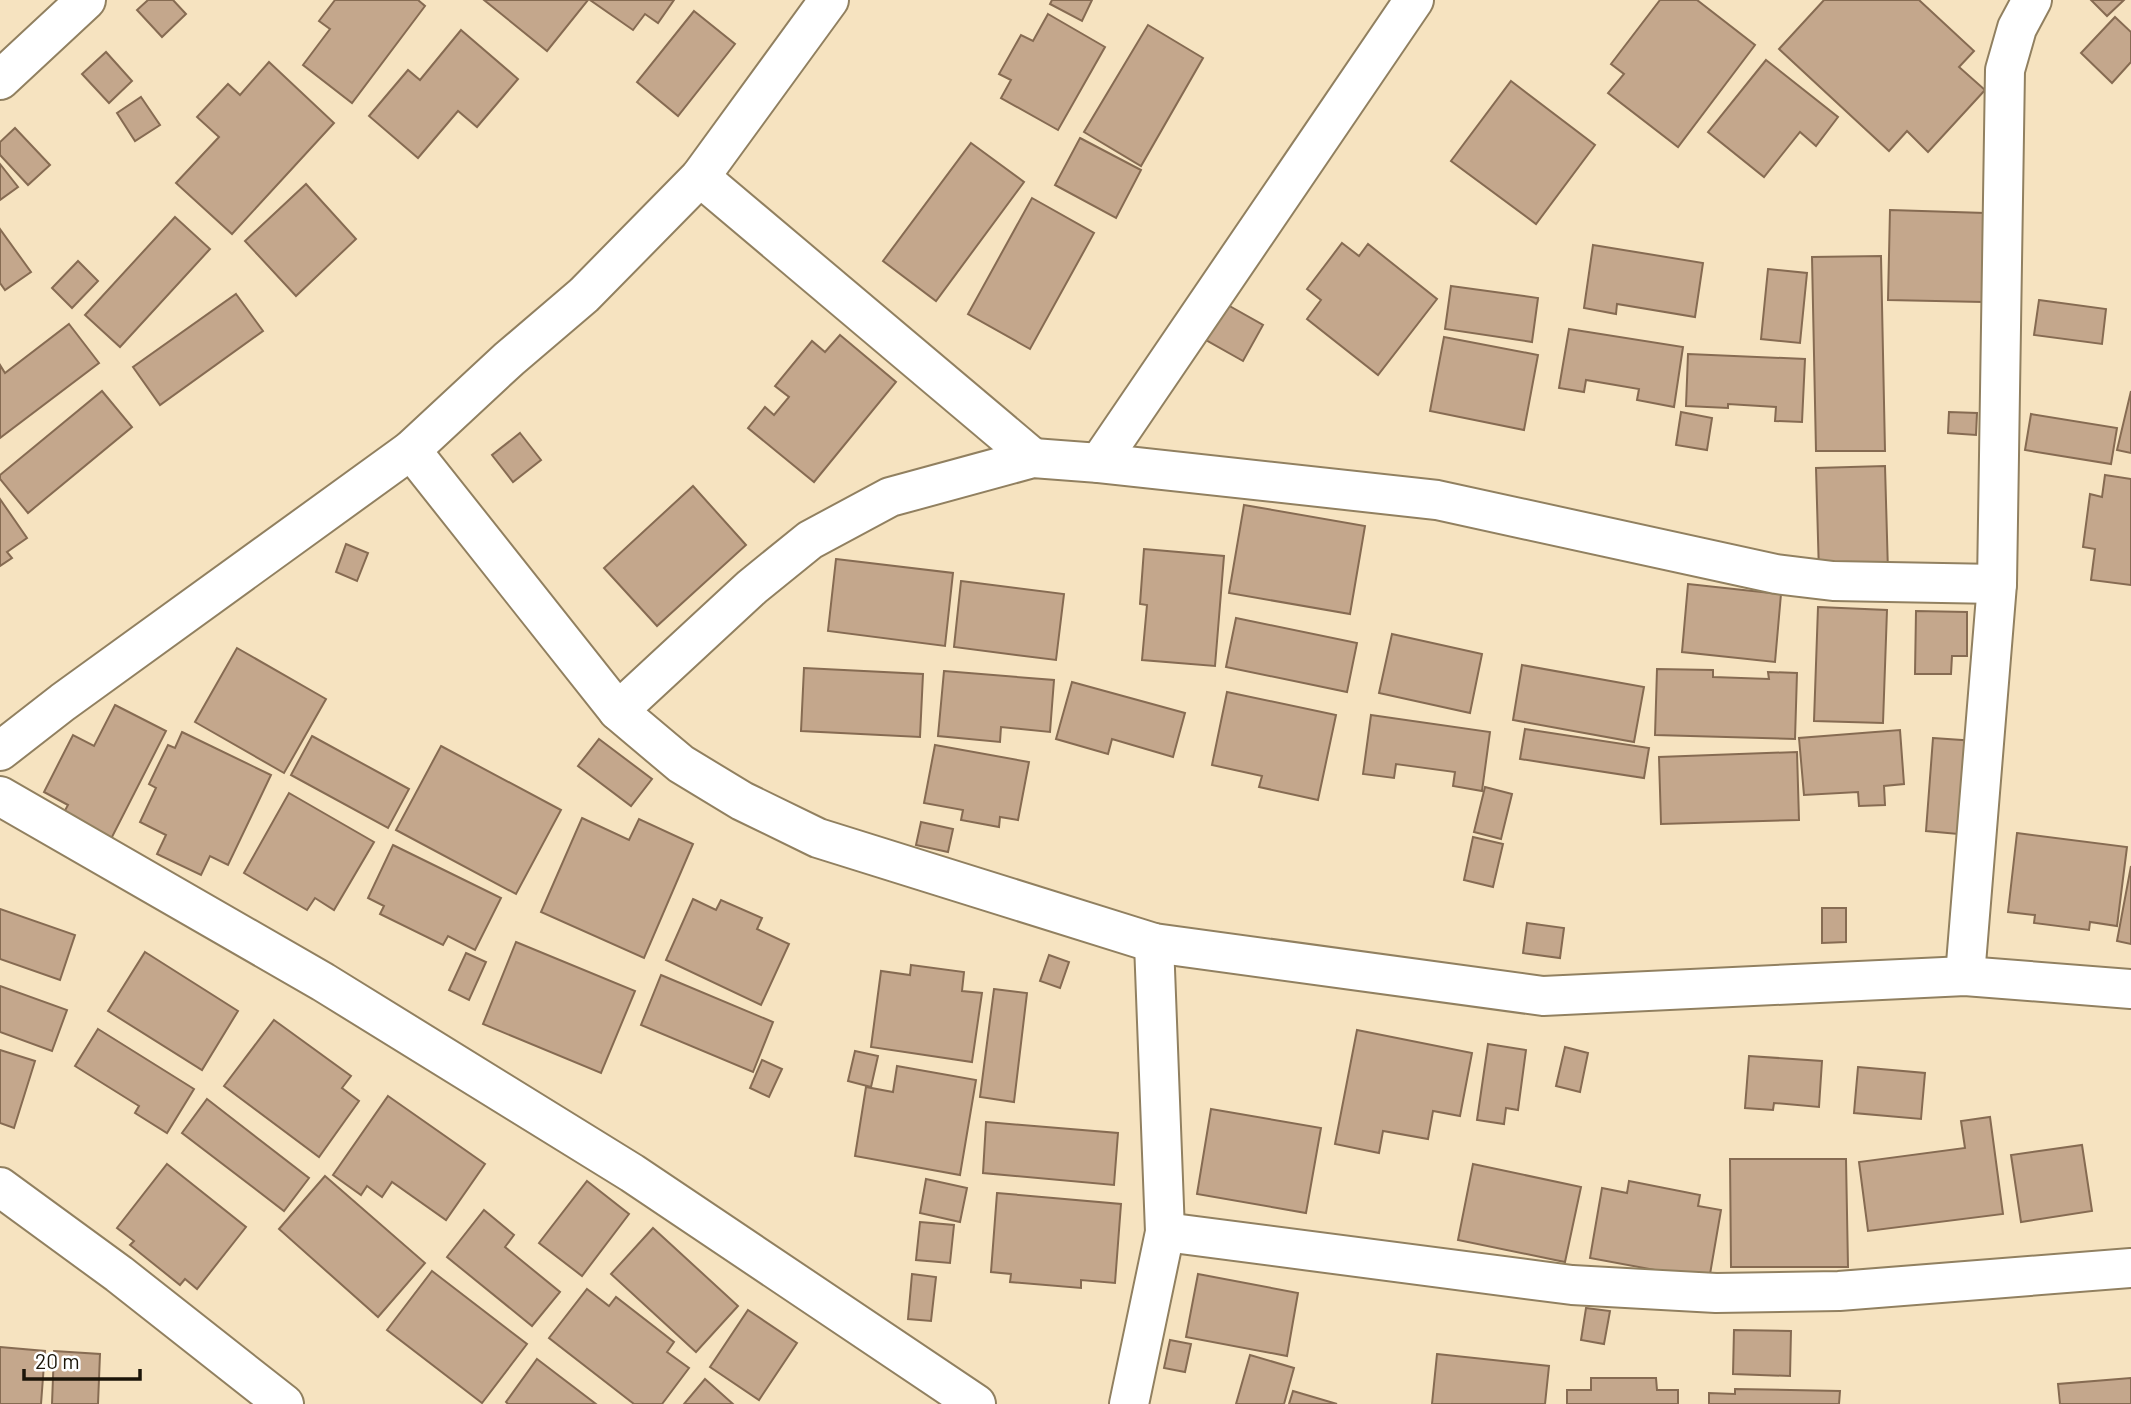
<svg xmlns="http://www.w3.org/2000/svg" width="2131" height="1404" font-family="Barlow,sans-serif">
	<rect width="100%" height="100%" fill="#f6e3c0"/>
	<g fill="#c4a78c" stroke="#866b52" stroke-width="2">
		<polygon points="148,0 173,0 186,14 162,37 137,10"/>
		<polygon points="335,0 418,0 425,6 352,103 303,65 330,29 319,21"/>
		<polygon points="484,0 588,0 547,51"/>
		<polygon points="590,0 674,0 658,23 645,14 633,30"/>
		<polygon points="1052,0 1092,0 1082,21 1050,4"/>
		<polygon points="1660,0 1697,0 1755,45 1678,147 1608,93 1624,74 1611,64"/>
		<polygon points="1824,0 1919,0 1974,51 1959,67 1985,90 1928,152 1907,131 1889,151 1779,49"/>
		<polygon points="2091,0 2124,0 2107,16"/>
		<polygon points="694,11 735,44 678,116 637,82"/>
		<polygon points="1048,14 1105,47 1058,130 1001,98 1011,80 999,74 1021,35 1033,41"/>
		<polygon points="2115,17 2131,32 2131,62 2112,83 2081,53"/>
		<polygon points="1148,25 1203,58 1141,166 1084,132"/>
		<polygon points="461,30 518,79 477,127 458,111 418,158 369,116 408,70 420,80"/>
		<polygon points="106,52 132,81 109,103 82,74"/>
		<polygon points="1766,60 1838,117 1816,146 1800,132 1764,177 1708,132"/>
		<polygon points="269,62 334,123 232,234 176,183 219,137 197,117 228,84 240,95"/>
		<polygon points="1511,81 1595,145 1536,224 1451,161"/>
		<polygon points="141,97 160,125 135,141 117,113"/>
		<polygon points="15,128 50,165 28,185 0,155 0,142"/>
		<polygon points="1080,138 1141,170 1116,218 1055,185"/>
		<polygon points="971,143 1024,182 936,301 883,261"/>
		<polygon points="0,164 18,187 0,200"/>
		<polygon points="306,184 356,239 296,296 245,241"/>
		<polygon points="1032,198 1094,233 1030,349 968,314"/>
		<polygon points="1890,210 1985,213 1983,302 1888,300"/>
		<polygon points="175,217 210,249 120,347 85,315"/>
		<polygon points="0,229 31,272 5,290 0,283"/>
		<polygon points="1342,243 1359,256 1368,244 1437,299 1378,375 1307,319 1321,300 1307,289"/>
		<polygon points="1593,245 1703,263 1695,317 1617,304 1616,314 1584,308"/>
		<polygon points="1881,256 1885,451 1816,451 1812,257"/>
		<polygon points="78,261 98,281 72,308 52,288"/>
		<polygon points="1768,269 1807,273 1800,343 1761,339"/>
		<polygon points="1451,286 1538,298 1532,342 1445,329"/>
		<polygon points="236,294 263,331 160,405 133,367"/>
		<polygon points="2039,300 2106,309 2102,344 2034,335"/>
		<polygon points="1226,304 1263,325 1243,361 1206,340"/>
		<polygon points="69,324 99,363 0,438 0,365 5,373"/>
		<polygon points="1569,329 1683,347 1674,407 1637,400 1639,389 1586,380 1584,392 1559,388"/>
		<polygon points="840,335 896,382 814,482 748,428 765,407 774,415 789,397 775,386 812,341 825,352"/>
		<polygon points="1444,337 1538,355 1524,430 1430,411"/>
		<polygon points="1688,354 1805,359 1802,422 1775,421 1776,407 1728,404 1728,408 1686,406"/>
		<polygon points="102,391 132,427 28,513 0,479 0,475"/>
		<polygon points="2131,391 2131,453 2117,450"/>
		<polygon points="1681,412 1712,418 1707,450 1676,445"/>
		<polygon points="1949,412 1977,413 1976,435 1948,433"/>
		<polygon points="2031,414 2117,428 2111,464 2025,450"/>
		<polygon points="520,433 541,460 513,482 492,455"/>
		<polygon points="1885,466 1888,572 1819,573 1816,468"/>
		<polygon points="2105,475 2131,479 2131,585 2091,580 2095,549 2083,547 2090,494 2102,497"/>
		<polygon points="693,486 746,545 657,626 604,568"/>
		<polygon points="0,499 27,538 7,552 12,558 0,566"/>
		<polygon points="1244,505 1365,526 1350,614 1229,593"/>
		<polygon points="346,544 368,553 357,581 336,572"/>
		<polygon points="1144,549 1224,556 1215,666 1142,660 1147,605 1140,604"/>
		<polygon points="836,559 953,573 945,646 828,631"/>
		<polygon points="961,581 1064,594 1056,660 954,647"/>
		<polygon points="1688,584 1781,594 1775,662 1682,652"/>
		<polygon points="1818,607 1887,610 1883,723 1814,721"/>
		<polygon points="1916,611 1967,612 1967,656 1952,656 1951,674 1915,674"/>
		<polygon points="1236,618 1357,643 1347,692 1226,667"/>
		<polygon points="1392,634 1482,654 1470,713 1379,693"/>
		<polygon points="237,648 326,699 284,773 195,722"/>
		<polygon points="1522,665 1644,687 1634,742 1513,720"/>
		<polygon points="804,668 923,674 920,737 801,731"/>
		<polygon points="1657,669 1713,670 1713,677 1769,679 1768,672 1797,673 1795,739 1655,735"/>
		<polygon points="944,671 1054,680 1050,732 1001,727 1000,742 938,736"/>
		<polygon points="1072,682 1185,713 1173,757 1112,739 1108,754 1056,739"/>
		<polygon points="1227,692 1336,715 1318,800 1259,787 1262,776 1212,765"/>
		<polygon points="115,705 166,731 111,839 63,814 68,805 44,792 73,735 94,746"/>
		<polygon points="1371,715 1490,732 1482,791 1453,786 1455,772 1396,764 1394,778 1363,774"/>
		<polygon points="1525,729 1649,748 1644,778 1520,759"/>
		<polygon points="1900,730 1904,784 1884,786 1885,805 1859,806 1858,792 1804,795 1799,738"/>
		<polygon points="182,732 271,775 228,865 210,856 201,875 157,854 166,835 140,822 156,788 149,784 168,745 175,748"/>
		<polygon points="312,736 409,789 388,828 291,775"/>
		<polygon points="1933,738 1976,741 1969,835 1926,831"/>
		<polygon points="599,739 652,779 631,806 578,766"/>
		<polygon points="935,745 1029,762 1018,820 1000,817 999,827 961,820 963,810 924,803"/>
		<polygon points="441,746 561,810 516,894 396,830"/>
		<polygon points="1797,752 1799,820 1661,824 1659,757"/>
		<polygon points="1485,787 1512,794 1501,839 1474,832"/>
		<polygon points="289,793 374,842 334,910 315,898 307,910 244,873"/>
		<polygon points="582,818 629,840 639,819 693,844 644,958 541,912"/>
		<polygon points="921,822 953,829 948,852 916,845"/>
		<polygon points="2017,833 2127,847 2117,926 2090,922 2089,930 2034,923 2035,915 2008,912"/>
		<polygon points="1473,837 1503,844 1493,887 1464,880"/>
		<polygon points="393,845 501,898 475,950 448,936 443,945 380,914 384,906 368,898"/>
		<polygon points="2131,866 2131,944 2117,941"/>
		<polygon points="693,899 716,910 721,900 762,918 757,929 789,944 761,1005 666,960"/>
		<polygon points="1822,908 1846,908 1846,942 1822,943"/>
		<polygon points="0,909 75,935 60,980 0,959"/>
		<polygon points="1527,923 1564,928 1560,958 1523,953"/>
		<polygon points="516,942 635,991 601,1073 483,1024"/>
		<polygon points="145,952 238,1011 202,1070 108,1011"/>
		<polygon points="466,953 486,962 469,1000 449,990"/>
		<polygon points="1049,955 1069,962 1060,988 1040,981"/>
		<polygon points="911,965 964,972 962,991 982,993 972,1062 871,1047 881,971 910,975"/>
		<polygon points="661,975 773,1022 753,1072 641,1025"/>
		<polygon points="0,986 67,1010 52,1051 0,1032"/>
		<polygon points="994,989 1027,993 1014,1102 980,1097"/>
		<polygon points="274,1020 351,1076 342,1088 359,1101 319,1157 224,1086"/>
		<polygon points="98,1029 194,1089 167,1133 135,1113 139,1106 75,1066"/>
		<polygon points="1357,1030 1472,1053 1460,1116 1433,1111 1428,1139 1383,1131 1379,1153 1335,1144"/>
		<polygon points="1488,1044 1526,1050 1518,1110 1506,1108 1504,1124 1477,1120"/>
		<polygon points="1565,1047 1588,1053 1580,1092 1556,1086"/>
		<polygon points="0,1050 35,1061 14,1128 0,1123"/>
		<polygon points="855,1051 878,1056 871,1087 848,1081"/>
		<polygon points="1749,1056 1822,1061 1819,1107 1774,1103 1773,1110 1745,1108"/>
		<polygon points="762,1060 782,1069 769,1097 750,1088"/>
		<polygon points="897,1066 976,1080 960,1175 855,1156 866,1087 893,1092"/>
		<polygon points="1858,1067 1925,1073 1921,1119 1854,1113"/>
		<polygon points="388,1096 485,1164 446,1220 392,1182 382,1197 367,1186 361,1195 333,1175"/>
		<polygon points="207,1099 309,1178 284,1211 182,1133"/>
		<polygon points="1211,1109 1321,1128 1306,1213 1197,1194"/>
		<polygon points="1990,1117 2003,1214 1868,1231 1859,1162 1965,1148 1961,1121"/>
		<polygon points="986,1122 1118,1133 1114,1185 983,1173"/>
		<polygon points="2082,1145 2092,1211 2021,1222 2011,1155"/>
		<polygon points="1730,1159 1846,1159 1848,1267 1731,1267"/>
		<polygon points="167,1164 246,1227 197,1289 185,1279 180,1285 130,1245 134,1241 117,1228"/>
		<polygon points="1473,1164 1581,1187 1565,1262 1458,1240"/>
		<polygon points="325,1176 425,1263 378,1317 279,1229"/>
		<polygon points="926,1179 967,1188 960,1222 920,1213"/>
		<polygon points="587,1181 629,1214 582,1276 539,1243"/>
		<polygon points="1629,1181 1700,1195 1698,1206 1721,1210 1709,1280 1590,1258 1602,1188 1627,1193"/>
		<polygon points="997,1193 1121,1204 1115,1283 1081,1280 1081,1288 1010,1282 1011,1274 991,1272"/>
		<polygon points="484,1210 514,1235 505,1247 560,1292 532,1326 447,1257"/>
		<polygon points="920,1222 954,1225 950,1263 916,1260"/>
		<polygon points="653,1228 738,1306 696,1352 611,1274"/>
		<polygon points="432,1271 527,1344 482,1403 387,1330"/>
		<polygon points="912,1274 936,1277 931,1321 908,1319"/>
		<polygon points="1198,1274 1298,1293 1287,1356 1186,1337"/>
		<polygon points="587,1289 609,1306 616,1297 674,1342 667,1352 689,1368 662,1404 634,1404 549,1338"/>
		<polygon points="1586,1308 1610,1311 1604,1344 1581,1340"/>
		<polygon points="748,1310 797,1343 759,1400 710,1367"/>
		<polygon points="1734,1330 1791,1331 1790,1376 1733,1374"/>
		<polygon points="1170,1340 1191,1344 1185,1372 1164,1368"/>
		<polygon points="0,1347 45,1351 41,1404 0,1404"/>
		<polygon points="54,1351 100,1354 98,1404 52,1404"/>
		<polygon points="1437,1354 1549,1366 1545,1404 1432,1404"/>
		<polygon points="1250,1355 1294,1368 1284,1404 1236,1404"/>
		<polygon points="537,1359 596,1404 508,1404 506,1402"/>
		<polygon points="1591,1378 1656,1378 1657,1390 1678,1390 1678,1404 1567,1404 1567,1390 1591,1390"/>
		<polygon points="2131,1378 2131,1404 2060,1404 2058,1384"/>
		<polygon points="705,1379 733,1404 684,1404"/>
		<polygon points="1735,1389 1840,1391 1839,1404 1709,1404 1709,1393 1735,1394"/>
		<polygon points="1293,1391 1337,1404 1289,1404"/>
	</g>
	<g fill="none" stroke-linecap="round" stroke-linejoin="round">
		<defs>
			<g id="minor">
				<polyline points="0,80 86,0"/>
				<polyline points="700,177 1033,458"/>
				<polyline points="411,450 618,711 752,587 810,540 890,497 1033,458 1099,463 1414,0"/>
				<polyline points="1099,463 1437,500 1776,574 1833,581 1997,584"/>
				<polyline points="618,711 681,764 742,801 818,838 1154,943 1543,996 1965,976 2131,989"/>
				<polyline points="0,751 63,702 411,450 509,359 584,295 700,177 829,0"/>
				<polyline points="0,796 323,982 632,1173 976,1404"/>
				<polyline points="1965,976 1997,584 2005,70 2017,28 2032,0"/>
				<polyline points="0,1187 119,1274 284,1404"/>
				<polyline points="1165,1232 1572,1285 1716,1293 1839,1291 2131,1268"/>
				<polyline points="1129,1404 1165,1232 1154,943"/>
			</g>
		</defs>
		<use href="#minor" stroke="#918060" stroke-width="42"/>
		<use href="#minor" stroke="#fff" stroke-width="38"/>
	</g>
	<path d="M24 1369v10h116v-10" fill="none" stroke="#1b1508" stroke-width="3.5"/>
	<text x="35" y="1369" font-size="21" fill="#1b1508" stroke="#ffffff" stroke-width="5" paint-order="stroke">20 m</text>
</svg>
